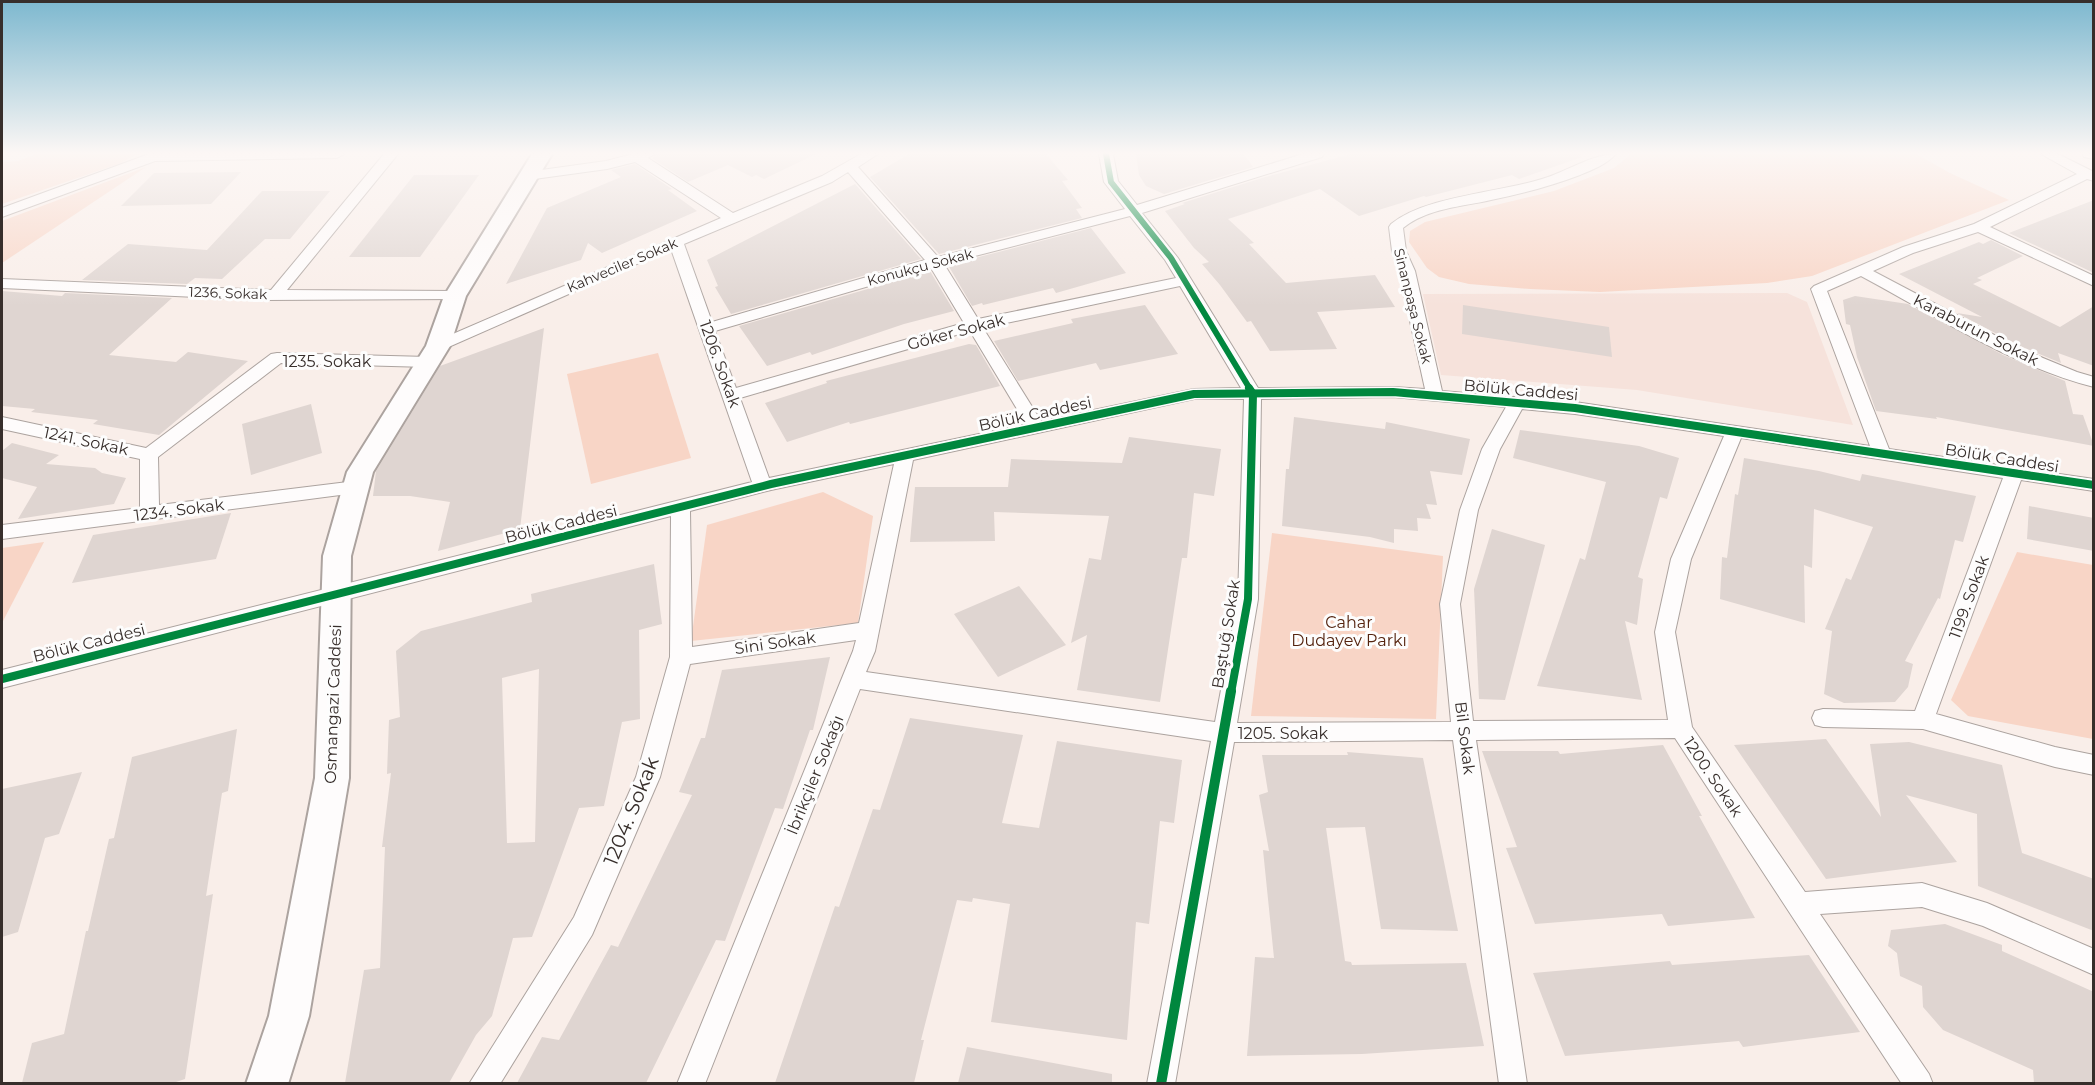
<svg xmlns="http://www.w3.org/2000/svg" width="2095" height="1085" font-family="Montserrat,sans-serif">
	<rect width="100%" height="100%" fill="#f9eee9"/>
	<polygon fill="#f6e2db" points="1787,293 1807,302 1853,425 1637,390 1441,375 1423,294"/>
	<g fill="#f8d5c6">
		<polygon points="36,154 137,154 121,163 2,204 2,162 18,161"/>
		<polygon points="1631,154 1916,154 1950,173 2009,200 1812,276 1767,283 1600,292 1530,289 1469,284 1439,277 1427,268 1409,242 1410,231 1425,222 1554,191 1614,168"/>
		<polygon points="146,167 2,263 2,221"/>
		<polygon points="658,353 691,458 591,484 567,374"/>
		<polygon points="823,492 873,516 858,623 691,641 707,525"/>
		<polygon points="1272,533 1443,556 1436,719 1251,716"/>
		<polygon points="44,542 2,623 2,548"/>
		<polygon points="2017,552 2093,565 2093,739 1968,716 1951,700"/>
	</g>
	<g fill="#dfd5d1" fill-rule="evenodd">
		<polygon points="657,154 816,154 764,179 756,175 752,177 728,165 688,182 652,158"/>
		<polygon points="909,154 1046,154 1068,180 1062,181 1082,208 1076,209 1082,218 939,254 870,177"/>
		<polygon points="1136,154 1244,154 1253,167 1164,194 1146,186 1139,175"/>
		<polygon points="1351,154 1581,154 1582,157 1519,179 1512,175 1426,197 1424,196 1359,216 1320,189 1228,219 1254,243 1249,244 1286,283 1375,275 1395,307 1317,312 1337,349 1270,351 1251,321 1247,322 1220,285 1202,264 1209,262 1194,248 1165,211 1185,204 1182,203 1262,178"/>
		<polygon points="635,164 672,189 668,190 697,211 602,253 588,243 581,260 506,284 547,208 621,177 611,170"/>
		<polygon points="241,172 211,204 121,206 154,173"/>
		<polygon points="414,175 479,175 420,257 349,257"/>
		<polygon points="855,184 921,259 731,314 715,287 718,286 707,260"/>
		<polygon points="262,191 330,191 290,239 265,239 222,279 195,278 187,284 82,280 128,244 207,250"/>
		<polygon points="2094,200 2094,273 2009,233"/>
		<polygon points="1091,228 1126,273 1056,293 1053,288 983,305 982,303 972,306 948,265"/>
		<polygon points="1991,240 2023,256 1977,278 1982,280 1973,284 2060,327 2094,306 2094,366 2058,353 2061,363 2020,346 1957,313 1982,317 1899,274 1979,242 1983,244"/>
		<polygon points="930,271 954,311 904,324 812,355 810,352 767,366 739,326"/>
		<polygon points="2,291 62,296 65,293 172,298 109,355 176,362 188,352 248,361 159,435 93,424 98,420 31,412 35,409 2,406"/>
		<polygon points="1855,296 1908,304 2003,355 2065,381 2073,414 2083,415 2094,446 1936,417 1937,419 1876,411 1857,357 1850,325 1846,324 1843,300"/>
		<polygon points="1145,305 1178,354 1100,370 1096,363 1018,381 994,341 1073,323 1071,319"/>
		<polygon points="1463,305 1609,327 1612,357 1462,334"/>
		<polygon points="544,328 520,529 438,551 450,502 410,496 373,496 376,471 440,366"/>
		<polygon points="969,344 976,345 1000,386 850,424 849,422 787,442 765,403 827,383 826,381"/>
		<polygon points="311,404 322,453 251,475 242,424"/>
		<polygon points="1294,417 1385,429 1386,422 1470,439 1462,475 1430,471 1437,505 1426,504 1431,519 1417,518 1418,531 1394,529 1394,543 1370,537 1282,526 1286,469 1289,469"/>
		<polygon points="1520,430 1639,446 1679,458 1667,499 1660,497 1638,577 1643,579 1637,625 1625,621 1642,700 1537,686 1580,558 1585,560 1606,482 1513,458"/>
		<polygon points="1129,437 1221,449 1214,496 1194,493 1187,558 1182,558 1160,702 1077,690 1087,635 1071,643 1089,558 1101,560 1109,516 994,512 995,541 910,542 915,487 1008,487 1011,459 1122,463"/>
		<polygon points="12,443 59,455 46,464 95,468 102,473 126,478 114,504 18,519 37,487 2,478 2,451"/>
		<polygon points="1744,458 1819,471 1860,481 1862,474 1976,496 1963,542 1955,540 1940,599 1938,598 1905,661 1913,664 1908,687 1895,702 1844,703 1824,694 1832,631 1825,629 1846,578 1851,580 1873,527 1814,509 1812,568 1804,565 1805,623 1720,599 1722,557 1727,558 1735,494 1738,495"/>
		<polygon points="2029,506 2094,518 2094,551 2027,539"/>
		<polygon points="231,513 216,559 72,583 93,535"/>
		<polygon points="1492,529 1545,545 1505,700 1479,699 1474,589"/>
		<path d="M654,564L662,624L639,630L640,719L622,722L604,806L579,808L532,937L513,938L492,1016L476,1035L449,1083H345L364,970L380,968L385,847H382L391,773L387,774L389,720L400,717L396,651L421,631L532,602L531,594ZM539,669L535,842L507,843L502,678Z"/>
		<polygon points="1019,586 1066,645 998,677 954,614"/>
		<polygon points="830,657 813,730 810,730 783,809 775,808 725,941 716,940 646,1083 517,1083 542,1037 559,1040 611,945 618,947 692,795 679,792 701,738 705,738 722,670"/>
		<polygon points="910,718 1023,735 1002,823 1039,828 1057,741 1182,760 1174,823 1160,821 1149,924 1136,922 1127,1040 991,1022 1010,904 973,898 972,902 957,900 921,1040 924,1040 914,1083 775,1083 835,906 839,907 873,809 880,810"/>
		<polygon points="237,729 228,791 222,793 206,896 213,894 185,1079 173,1083 22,1083 32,1043 64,1034 86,931 88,931 109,839 114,838 132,757"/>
		<polygon points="1826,739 1881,817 1870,744 1909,742 2002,765 2022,853 2094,879 2094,931 1978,886 1977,814 1906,795 1957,862 1826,879 1734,745"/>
		<polygon points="1663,745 1702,816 1699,816 1755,918 1668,926 1662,914 1535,924 1506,848 1517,847 1482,751 1558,751 1560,754"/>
		<polygon points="1347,752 1423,758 1458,931 1381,929 1365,827 1326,828 1345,961 1351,962 1352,965 1466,963 1484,1046 1362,1054 1247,1056 1255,957 1274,958 1263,850 1269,851 1259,795 1268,792 1262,755 1348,755"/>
		<polygon points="82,772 59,834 45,838 18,932 2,937 2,789"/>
		<polygon points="1945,924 2002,945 2002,951 2094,992 2094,1083 2034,1083 2033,1070 1943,1030 1923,1007 1922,986 1900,976 1897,953 1888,946 1891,930"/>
		<polygon points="1809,955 1860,1032 1743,1047 1739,1041 1565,1056 1533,973 1670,961 1672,965"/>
		<polygon points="967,1047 1112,1074 1112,1083 958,1083"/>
	</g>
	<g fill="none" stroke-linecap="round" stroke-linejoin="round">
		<defs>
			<g id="street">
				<polygon points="149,154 344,154 337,158 155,161 2,217 2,208"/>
				<polygon points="384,154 398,154 287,290 455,291 460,293 463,296 460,299 263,300 2,288 2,279 271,290"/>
				<path d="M633,154H655L648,158L733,213L822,176L861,154H878L858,167L938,257L1125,209L1104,182L1099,154H1113L1118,181L1137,205L1303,154H1324L1322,157L1142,213L1178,258L1258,388L1393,387L1425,389L1399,271L1392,251L1389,227L1391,224C1426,196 1497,193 1542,179C1566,172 1592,154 1616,154C1607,164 1592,170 1580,175C1551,186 1521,194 1491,200C1461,207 1428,208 1403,228L1406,251L1415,271L1442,391L1575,402L1870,446L1811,289L1814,286L1903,247L1974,224L2077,174L2041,154H2058L2094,172V181L2087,179L1990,227L2094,276V286L1978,232L1913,253L1873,271L2019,348L2077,372L2094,377V387C2011,366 1936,316 1861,276L1827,291L1889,449L2094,479V491L2021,480L1936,714L2055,747L2094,755V775L2055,767L1923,729L1823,727L1815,725L1812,718L1815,711L1823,709L1915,711L2003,478L1741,438L1691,559L1675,632L1692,727L1805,892L1922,883L1987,903L2094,949V975L1983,926L1922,907L1820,914L1929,1074L1933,1084H1902L1675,738L1476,740L1527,1084H1499L1453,740L1234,742L1175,1084H1147L1211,741L860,689L705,1084H677L853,651L856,640L690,664L660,777L592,935L500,1084H469L574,917L636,777L670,657L671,516L2,688V670L752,482L671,249L444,349H432L430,346L432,343L721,218L635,162L607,169L527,180L520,176L527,172L606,161ZM848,172L925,260L712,322L684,244L832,182ZM1130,216L1165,260L1176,278L978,319L944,264ZM931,268L964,323L736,388L715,331ZM1180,286L1241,388L1194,389L1041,421L983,328ZM970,331L1026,424L769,478L740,398ZM1393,397L1506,407L1482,449L1460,510L1440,604L1451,722L1237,723L1258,599L1261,399ZM1194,399H1244L1238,599L1215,722L866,672L875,651L913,460ZM1522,409L1575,414L1724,436L1671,559L1655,632L1668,720L1473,721L1460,604L1478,510L1500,449ZM894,464L859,623L692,647L690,511L771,490Z"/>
				<polygon points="2082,154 2094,154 2094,159 2084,157"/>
				<polygon points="277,353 428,357 436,362 428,367 281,363 158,457 159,505 356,481 363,482 365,487 363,492 2,539 2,525 140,508 140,459 2,429 2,417 146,448 271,354"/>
			</g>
			<polygon id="secondary" points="532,154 552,154 466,296 450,346 373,472 351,556 349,778 309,1016 288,1084 246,1084 269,1016 315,778 323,556 347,472 426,346 444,296"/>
		</defs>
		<use href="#street" stroke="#aca39f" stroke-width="2"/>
		<use href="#secondary" stroke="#aca39f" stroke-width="4"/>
		<use href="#street" fill="#fefcfc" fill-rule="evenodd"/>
		<use href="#secondary" fill="#fefcfc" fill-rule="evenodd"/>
		<defs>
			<polyline id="cycleway-far2" points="1106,154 1111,182 1171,258 1250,389"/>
			<g id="cycleway-far1">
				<polyline points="2,679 771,484 1194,394 1393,392 1575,408 2094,485"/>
				<polyline points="1231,693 1248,599 1253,394 1249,388"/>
			</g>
			<polyline id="cycleway" points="1161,1084 1231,691"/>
		</defs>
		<use href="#cycleway-far2" stroke="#fdfdfd" stroke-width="9"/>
		<use href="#cycleway-far1" stroke="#fdfdfd" stroke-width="11"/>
		<use href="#cycleway" stroke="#fdfdfd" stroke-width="14"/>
		<use href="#cycleway-far2" stroke="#00873e" stroke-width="6"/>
		<use href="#cycleway-far1" stroke="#00873e" stroke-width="8"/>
		<use href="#cycleway" stroke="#00873e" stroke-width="10"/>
	</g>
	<linearGradient id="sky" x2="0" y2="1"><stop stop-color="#7db8cf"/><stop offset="0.5" stop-color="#fcf7f5"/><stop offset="1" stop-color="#fcf7f5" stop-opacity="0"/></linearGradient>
	<rect width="2095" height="306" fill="url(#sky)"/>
	<g text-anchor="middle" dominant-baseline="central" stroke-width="6" stroke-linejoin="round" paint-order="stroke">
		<g font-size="14" fill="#372e2b" stroke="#fdfdfd">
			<text transform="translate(622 265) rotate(-23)">Kahveciler Sokak</text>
			<text transform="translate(920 267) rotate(-15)">Konukçu Sokak</text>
			<text transform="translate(228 293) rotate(2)">1236. Sokak</text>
			<text transform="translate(1413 306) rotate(76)">Sinanpaşa Sokak</text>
		</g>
		<g font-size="16" fill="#372e2b" stroke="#fdfdfd">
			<text transform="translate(1976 330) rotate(27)">Karaburun Sokak</text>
			<text transform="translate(956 332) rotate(-15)">Göker Sokak</text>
			<text x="327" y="361">1235. Sokak</text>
			<text transform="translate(720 364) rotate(70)">1206. Sokak</text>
			<text transform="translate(1521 390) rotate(5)">Bölük Caddesi</text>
			<text transform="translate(1035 414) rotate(-12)">Bölük Caddesi</text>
			<text transform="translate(86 441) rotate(12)">1241. Sokak</text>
			<text transform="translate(2002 458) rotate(9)">Bölük Caddesi</text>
			<text transform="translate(179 510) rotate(-7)">1234. Sokak</text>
			<text transform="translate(561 524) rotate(-14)">Bölük Caddesi</text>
			<text transform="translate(1969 597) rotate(-70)">1199. Sokak</text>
			<text transform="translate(1226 634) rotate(-81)">Baştuğ Sokak</text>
			<text transform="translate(89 643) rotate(-14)">Bölük Caddesi</text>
			<text transform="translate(775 643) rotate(-8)">Sini Sokak</text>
			<text transform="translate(333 704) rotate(-88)">Osmangazi Caddesi</text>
			<text x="1283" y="733">1205. Sokak</text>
			<text transform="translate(1465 738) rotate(83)">Bil Sokak</text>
			<text transform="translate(815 775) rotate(-68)">İbrikçiler Sokağı</text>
			<text transform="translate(1713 777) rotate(56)">1200. Sokak</text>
		</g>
		<g font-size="16" fill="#54230e" stroke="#fdfdfd">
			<text x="1349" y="622">Cahar<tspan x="1349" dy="18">Dudayev Parkı</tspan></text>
		</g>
		<g font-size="20" fill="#372e2b" stroke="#fdfdfd">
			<text transform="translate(631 811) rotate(-68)">1204. Sokak</text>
		</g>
	</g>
	<rect width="2095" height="1085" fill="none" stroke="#372e2b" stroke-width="6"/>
</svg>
